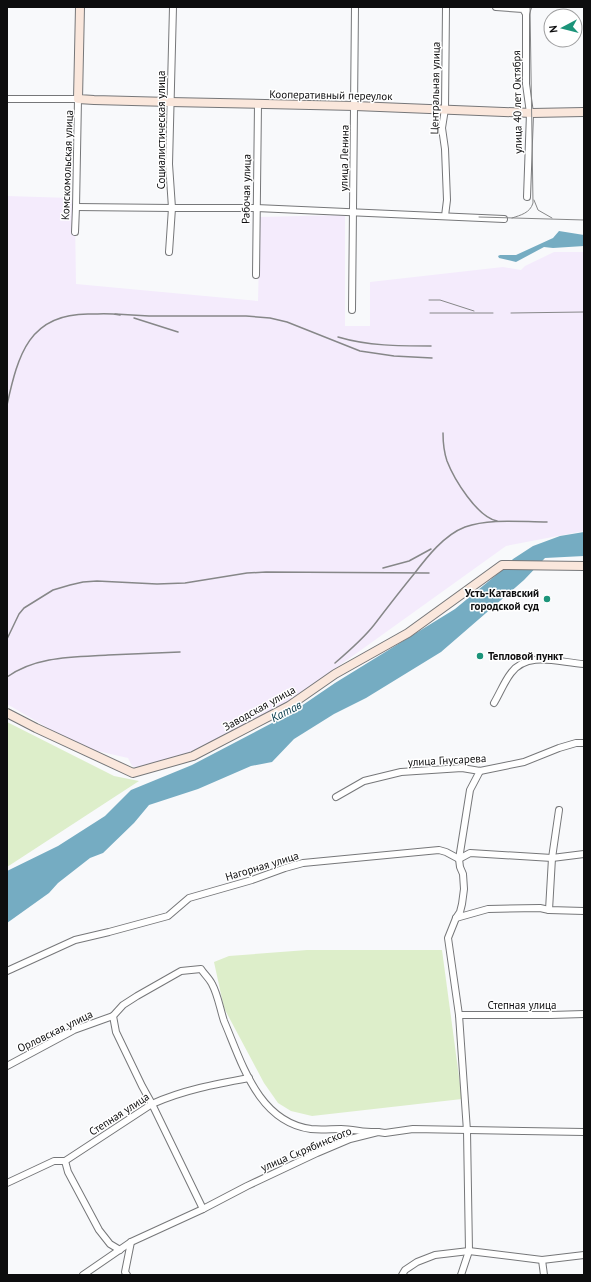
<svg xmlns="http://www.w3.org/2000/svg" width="591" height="1282" font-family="'PT Sans',sans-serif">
	<rect width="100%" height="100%" fill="#f8f9fb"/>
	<polygon fill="#f4ebfc" points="7,196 71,198 75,217 76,284 258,301 260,217 345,215 345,326 370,326 370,282 503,267 521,270 525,266 554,252 584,252 584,531 506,546 290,701 182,757 137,768 132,766 128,758 80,747 7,704"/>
	<g fill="#ddeeca">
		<polygon points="7,722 114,776 139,781 7,867"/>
		<polygon points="307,950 442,950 462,1099 312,1116 291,1111 278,1103 264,1083 224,1008 214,962 229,956"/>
	</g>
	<g fill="#75acc2">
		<polygon points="559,231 584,235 584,246 553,248 544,247 516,262 499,258 498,256 500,255 516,255 553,238"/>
		<polygon points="584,532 584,556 545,558 524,580 441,652 366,698 334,714 294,739 272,762 251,766 198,789 149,805 134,823 103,853 90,858 58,883 49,893 7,923 7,871 58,846 105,816 131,790 192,765 291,713 335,683 455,609 501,571 513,559 533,546 560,536"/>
	</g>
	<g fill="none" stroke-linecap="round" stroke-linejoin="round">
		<defs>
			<g id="street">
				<polyline points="496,7 523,9 526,14"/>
				<polyline points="7,99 78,99 76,207 75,232"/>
				<polyline points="527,197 530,113 526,84 526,14 528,7"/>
				<polyline points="76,207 172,208 256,208 504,219"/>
				<polyline points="445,216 447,200 445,149 442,128 445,109 446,7"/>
				<polyline points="169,252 172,208 169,164 173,7"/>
				<polyline points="256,275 258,104"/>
				<polyline points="352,310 355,7"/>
				<path d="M494,703C500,693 504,682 511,673C528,650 560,663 584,664"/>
				<polyline points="336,797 364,781 401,772 462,768 480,771 524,762 559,748 576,743 584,743"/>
				<polyline points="549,910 552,858 559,810"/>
				<polyline points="456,918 488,909 540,908 549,910 584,911"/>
				<polyline points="7,971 75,940 109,932 168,916 189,898 252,880 285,868 303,863 439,850 446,852 459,859 470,853 552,858 584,854"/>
				<polyline points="459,1015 551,1015 584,1014"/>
				<polyline points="7,1066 74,1030 113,1016"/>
				<polyline points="65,1161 68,1172 99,1230 110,1244 120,1250"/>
				<path d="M7,1183L54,1161H65L152,1104C183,1090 216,1084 249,1078"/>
				<path d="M203,1209L152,1104L142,1086L116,1032L113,1016L123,1005L137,996L181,971L201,969C204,974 209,978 212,984C218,995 220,1009 224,1021C242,1063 258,1122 311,1129C321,1130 331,1129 341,1129C354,1129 365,1133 378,1132"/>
				<polyline points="542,1260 544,1275"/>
				<polyline points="83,1275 131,1242 203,1209 247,1186 317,1153 350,1139 378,1132 385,1133 413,1129 584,1132"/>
				<polyline points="127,1275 125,1272 131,1242"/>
				<polyline points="402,1275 405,1270 417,1262 435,1255 469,1251 542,1260 584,1255"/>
				<polyline points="461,1275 469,1251 467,1131 459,1015 448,938 456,918 460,912 462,904 464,889 463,874 460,867 459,859 470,790 480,771"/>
			</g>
			<g id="secondary">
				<polyline points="80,7 78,99 94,100 170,102 355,106 532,113 584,112"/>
				<polyline points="7,713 36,728 133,773 193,756 289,706 335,674 408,633 502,565 584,566"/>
			</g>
		</defs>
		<use href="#street" stroke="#767779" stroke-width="8"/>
		<use href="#secondary" stroke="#767779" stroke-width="10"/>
		<use href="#street" stroke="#fff" stroke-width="6"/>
		<use href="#secondary" stroke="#fae7dc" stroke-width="8"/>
		<g stroke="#868788" stroke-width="1">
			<polyline points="534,200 538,210 552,218"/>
			<polyline points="479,217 584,220"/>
			<path d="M512,218C521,215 530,213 533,203L530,7"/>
			<polyline points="429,300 440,300 474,311"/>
			<polyline points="430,313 493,313"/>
			<polyline points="511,313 584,312"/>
		</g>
		<g stroke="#868788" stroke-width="1.5">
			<polyline points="115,314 149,316 246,316 270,318 287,322 360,351 394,356 432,358"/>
			<polyline points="134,318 178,332"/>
			<path d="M338,337C368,346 400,346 431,346"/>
			<path d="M7,405C18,355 29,313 90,314C100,314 111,313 120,315"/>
			<path d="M443,433C443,442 444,452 447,461C454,479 477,517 497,521"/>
			<polyline points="383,568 409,561 431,549"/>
			<polyline points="7,639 19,614 24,608 53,590 70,585 83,582 97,581 157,584 185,583 247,573 266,572 429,573"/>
			<path d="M335,663C349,651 363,639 374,625C387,608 400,591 414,574C427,557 444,535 465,527C490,518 521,522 547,522"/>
			<path d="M7,677C36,656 74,657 108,655C132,654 156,653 180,652"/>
		</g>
	</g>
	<g fill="#1c947a" stroke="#fff" stroke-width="1.5">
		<circle cx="547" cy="599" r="4"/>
		<circle cx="480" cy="656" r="4"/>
	</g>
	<g text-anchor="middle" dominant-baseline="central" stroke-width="3" stroke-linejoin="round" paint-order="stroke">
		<g font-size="11" fill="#0d0d0e" stroke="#fff">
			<text transform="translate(435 88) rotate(-89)">Центральная улица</text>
			<text transform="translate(331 95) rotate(1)">Кооперативный переулок</text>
			<text transform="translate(517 102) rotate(-91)">улица 40 лет Октября</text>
			<text transform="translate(161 130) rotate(-90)">Социалистическая улица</text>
			<text transform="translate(344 158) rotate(-89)">улица Ленина</text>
			<text transform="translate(67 165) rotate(-88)">Комскомольская улица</text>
			<text transform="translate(246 189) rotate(-89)">Рабочая улица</text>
			<text transform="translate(259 708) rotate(-29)">Заводская улица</text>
			<text transform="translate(447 760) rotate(-3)">улица Гнусарева</text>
			<text transform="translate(262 866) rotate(-17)">Нагорная улица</text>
			<text x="522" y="1005">Степная улица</text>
			<text transform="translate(55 1031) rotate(-26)">Орловская улица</text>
			<text transform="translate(119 1114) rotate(-33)">Степная улица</text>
			<text transform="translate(306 1149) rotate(-23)">улица Скрябинского</text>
		</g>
		<g font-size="11" font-weight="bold" fill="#0d0d0e" stroke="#fff" text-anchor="end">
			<text x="539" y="593">Усть-Катавский<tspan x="539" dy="13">городской суд</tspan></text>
			<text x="488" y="656" text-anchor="start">Тепловой пункт</text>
		</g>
		<g font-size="12" font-style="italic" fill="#093c4c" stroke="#fff">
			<text transform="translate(286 711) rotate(-27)">Катав</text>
		</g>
	</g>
	<rect width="591" height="1282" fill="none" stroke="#0d0d0e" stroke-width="16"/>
	<g transform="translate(563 28) rotate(263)"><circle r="19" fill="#ffffff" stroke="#9e9e9f"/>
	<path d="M0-3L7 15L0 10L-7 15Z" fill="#1c947a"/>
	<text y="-6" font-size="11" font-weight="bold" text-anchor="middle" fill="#0d0d0e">N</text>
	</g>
</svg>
